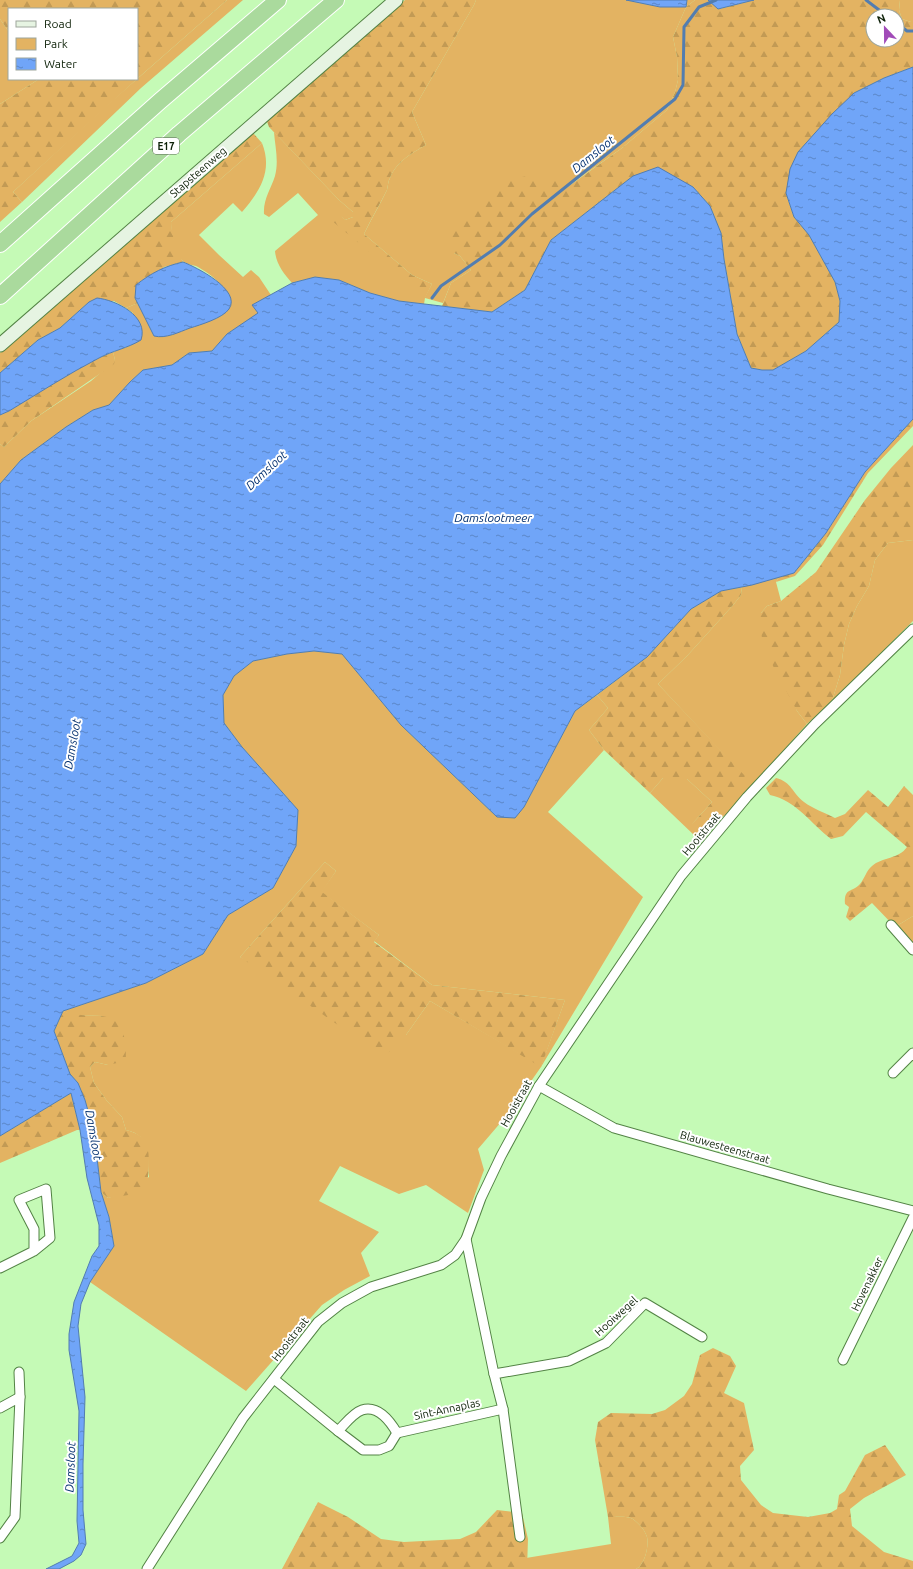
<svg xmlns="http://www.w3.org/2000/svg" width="913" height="1569" font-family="Ubuntu,sans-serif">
	<defs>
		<pattern id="forest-firs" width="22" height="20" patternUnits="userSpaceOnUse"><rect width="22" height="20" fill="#e3b362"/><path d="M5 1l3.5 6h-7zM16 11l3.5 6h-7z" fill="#c29a54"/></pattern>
		<pattern id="water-ripples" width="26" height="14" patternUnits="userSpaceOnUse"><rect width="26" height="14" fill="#70a5f8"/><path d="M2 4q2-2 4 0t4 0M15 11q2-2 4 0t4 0" fill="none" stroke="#5a86c7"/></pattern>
	</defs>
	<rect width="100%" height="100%" fill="#c5fab6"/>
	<g fill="#e3b362" fill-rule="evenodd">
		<polygon points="227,0 243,0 141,88 22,202 13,192 104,108"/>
		<path d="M476,0H626L660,7H685L687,0H695L686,7L673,37L677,57L678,80L675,92L667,110L622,148L561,191L454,253L460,256L471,270L451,283L443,303L425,298L424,304L399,301L370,293L339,280L315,277L292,283C284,274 276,264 275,251L318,215L298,193L269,217L264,214C263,199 271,189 275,176C279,161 275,146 274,132L339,200L353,212V217L345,220L341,216L425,297L432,284L412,275L364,234C371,219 380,205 387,190C388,186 388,181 390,178C396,162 412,153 426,145L412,112L474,5Z"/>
		<polygon points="900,0 913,0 913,22 911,22 902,19 899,10"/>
		<polygon points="0,19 9,32 9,79 39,79 0,104"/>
		<path d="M262,143C273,171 260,191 242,212L233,203L199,235L219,255L243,277L251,270L259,277L271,295L253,305L259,313L227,334L212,351L189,353L172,365L143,370L130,382L109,405L93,410L66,427L21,460L0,484V444L4,447L31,421L91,381L115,360L113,352L129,346L133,313L126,308L138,303L154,336L171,335L221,316L231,303C227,286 211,274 196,266C192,265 187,264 184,262C175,256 171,232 171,222Z"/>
		<polygon points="913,540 913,621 832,701 840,675 844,645 849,624 857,606 869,586 875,560 888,543"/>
		<polygon points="779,577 776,582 781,601 767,606 761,613 797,711 807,724 728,813 695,836 650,793 663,778 687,779 712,802 692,824 744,776 658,684 687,656 734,604 741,595 742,587"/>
		<path d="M314,651L342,654L401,725L497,817L524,807L575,711L597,695L608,708L589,730L604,750L548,812L643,897L541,1067L508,1114L478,1149L484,1170L468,1213L426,1185L399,1194L340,1166L319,1201L379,1232L361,1253L370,1276L344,1290L322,1305L246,1391L90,1282L114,1246L109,1217L101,1192L108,1198L117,1195L149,1177C147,1155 152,1136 126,1130L122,1117L107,1101L94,1083L90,1067L95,1062L108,1065L102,1016L72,1015L63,1011L146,983L203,954L228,915L273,888L296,846L298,810L242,747L224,723L223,695L234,676L253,661L287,654ZM325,862L336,871L321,892L379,935L374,941L432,985L565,1000L541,1066L430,1001L406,1035L240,957Z"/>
		<polygon points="913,916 913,947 895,927"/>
		<path d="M608,1517C615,1517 625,1516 631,1518C638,1522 645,1530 647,1537C649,1546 645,1565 636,1569H527L526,1558L611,1544Z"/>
	</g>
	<g fill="url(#forest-firs)" fill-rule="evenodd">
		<polygon points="0,0 227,0 137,79 137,9 9,9 9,32 0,19"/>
		<path d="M405,0H476L474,5L412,112L426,145C412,153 396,162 390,178C388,181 388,186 387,190C380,204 371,219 364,234L412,275L432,284L425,298L331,220L329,213L334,212L345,220L353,217V212L339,200L269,127L266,119Z"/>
		<path d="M695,0H708L719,9L754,0H900L899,10L902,19L911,22H913V67L884,78L854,93L798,152L786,193L794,217L809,235L835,282L840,301L839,322L806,351L773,370H762L751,368L737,334L724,259L721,233L710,206L693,187L633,176L551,240L525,290L492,312L442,306L451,283L471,270L460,256L454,253L449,247C449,239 450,230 455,223C467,207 503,180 522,177C533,175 545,178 556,180L562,191L622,148L667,110L675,92L678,80L677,57L673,37L686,7ZM873,16H897V40H873Z"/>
		<polygon points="39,79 137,79 13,192 22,202 0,222 0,104"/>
		<path d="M253,133L262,143L171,222C172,236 176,249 183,262L164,267L135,298L138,303L126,308L114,301L89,302L60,328L38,340L0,373V353Z"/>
		<path d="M113,352L115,360L114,364L31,421L4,447L0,444V415L9,411C42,390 75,366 113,352Z"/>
		<polygon points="913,419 913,426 868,473 823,545 795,576 776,582 779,577 794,573 826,533 865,472"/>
		<polygon points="913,445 913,540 888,543 875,560 869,586 857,606 849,624 844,645 840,675 832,701 807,724 797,711 764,649 759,621 761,613 767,606 781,601 816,572 865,500 891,468"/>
		<polygon points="742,587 741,595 734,604 687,656 658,684 745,776 697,830 692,824 712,802 687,779 676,790 663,778 650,793 604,750 589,730 608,708 597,695 647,657 691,609 721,591"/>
		<path d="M776,778C792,782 792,793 804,802C813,809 824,812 835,818L845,814L868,790L888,807L904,786L913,795V916L895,927L872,903L850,921L846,917L849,907L845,904C844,887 852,893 860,884C865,878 866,871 872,866C882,857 899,859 907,847L866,812L843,836L831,839C811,824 796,800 770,795L766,788Z"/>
		<polygon points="325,862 336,871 322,892 379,935 374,942 432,985 565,1000 541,1067 430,1001 406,1035 384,1057 240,957"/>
		<path d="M63,1011C75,1016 87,1015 100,1016C126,1017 126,1042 126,1061L108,1065L95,1062L90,1067L94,1083L107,1101L122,1117L126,1130C134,1132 142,1135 146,1143C150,1149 150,1180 145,1186C138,1197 119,1195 108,1198L101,1192L94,1132L85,1100L78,1083L70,1074L54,1031Z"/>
		<polygon points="71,1093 80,1130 77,1130 0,1163 0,1136"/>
		<path d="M713,1348L730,1356L736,1366L724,1393L744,1403L754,1450L740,1466L741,1480L761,1505L773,1513L808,1517L830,1513L837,1509L839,1495L845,1491L865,1455L885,1445L906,1475L864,1498L850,1509L852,1526L884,1552L913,1561V1569H636C645,1565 649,1546 647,1537C645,1530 638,1522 631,1518C625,1516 615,1517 608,1517L595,1440L598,1422L611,1413L652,1414L665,1410L684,1396L692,1384L700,1355Z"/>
		<polygon points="318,1502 348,1517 381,1539 404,1542 460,1539 476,1532 497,1510 522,1513 528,1539 527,1569 282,1569"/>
	</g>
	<g fill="url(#water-ripples)" stroke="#527db0">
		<polygon points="626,0 687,0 686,7 660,7"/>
		<polygon points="708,0 754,0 718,9"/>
		<polygon points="913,67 913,419 865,472 826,533 794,573 752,585 721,591 691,609 647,657 575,711 524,807 515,818 497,817 401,725 342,654 314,651 287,654 253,661 234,676 223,695 224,723 242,747 298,810 296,846 273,888 228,915 203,954 146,983 63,1011 54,1031 70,1074 78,1083 85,1100 94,1132 101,1192 109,1217 114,1246 90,1282 81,1304 78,1326 85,1397 83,1464 83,1510 86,1544 81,1555 74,1561 59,1569 46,1569 72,1556 79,1543 77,1521 79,1411 69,1350 69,1334 74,1302 92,1256 99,1246 99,1225 87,1178 80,1130 71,1093 0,1136 0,484 21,460 66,427 93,410 109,405 130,382 143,370 172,365 189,353 212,351 227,334 258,313 252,305 292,283 315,277 339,280 370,293 399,301 492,312 525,290 551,240 633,176 658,167 693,187 710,206 721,233 724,259 737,334 751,368 762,370 773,370 806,351 839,322 840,301 835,282 809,235 794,217 786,193 790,169 798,152 832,114 854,93 884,78"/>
		<path d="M183,262C196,267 242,290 229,309C223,318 200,325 190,328C179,332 166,339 154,336L135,298L136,285C151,273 165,266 183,262Z"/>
		<path d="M97,298C116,300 149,316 141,340C128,348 112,351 99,358C68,374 39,393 9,411L0,415V373L38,340L60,328L89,302Z"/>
	</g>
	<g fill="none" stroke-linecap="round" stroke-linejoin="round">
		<g stroke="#527db0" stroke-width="3">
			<polyline points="866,0 887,16"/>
			<polyline points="897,23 907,31 913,31"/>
			<polyline points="432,298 441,286 500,245 532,214 675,99 683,85 684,27 699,7 716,0"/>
		</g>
		<defs>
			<g id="street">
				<polyline points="891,925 913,950"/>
				<polyline points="893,1073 913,1053"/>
				<polyline points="539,1086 614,1128 828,1189 913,1211"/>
				<polyline points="466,1239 494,1374 503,1409 520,1537"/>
				<polyline points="0,1268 34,1251 50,1238 46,1189 19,1200 34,1229 34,1251"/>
				<polyline points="843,1360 913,1218"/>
				<polyline points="19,1372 20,1397"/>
				<polyline points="494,1374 569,1361 606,1343 645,1303 702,1337"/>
				<path d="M274,1379L338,1431C345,1424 353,1413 362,1410C378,1405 390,1421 397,1433L503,1409"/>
				<polyline points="0,1408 20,1397 15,1517 0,1538"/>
				<polyline points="338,1431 363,1450 379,1450 389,1446 397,1433"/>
				<polyline points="147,1569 243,1418 318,1322 342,1303 371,1287 441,1265 455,1255 466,1239 481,1198 501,1156 539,1086 681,876 747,797 815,724 913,629"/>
			</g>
			<polyline id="secondary" points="0,345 396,0"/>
			<g id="highway">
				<polyline points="0,244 160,101 278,0"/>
				<polyline points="0,296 179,134 336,0"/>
			</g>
		</defs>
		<use href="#street" stroke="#538345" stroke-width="11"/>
		<use href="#secondary" stroke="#538345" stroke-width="15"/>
		<use href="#highway" stroke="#fff" stroke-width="18"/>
		<use href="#street" stroke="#fff" stroke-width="9"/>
		<use href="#secondary" stroke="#e6f4e2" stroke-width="13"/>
		<use href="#highway" stroke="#aada9d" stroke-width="16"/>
	</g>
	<g text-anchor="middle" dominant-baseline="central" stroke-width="4" stroke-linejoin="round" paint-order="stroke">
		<rect fill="#fff" stroke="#566452" stroke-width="1" x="153" y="138" width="26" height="16" rx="3"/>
		<g font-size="10" font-weight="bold" fill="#0d2108">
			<text x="166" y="146">E17</text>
		</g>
		<g font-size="11" fill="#0d2108" stroke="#fff">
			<text transform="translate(198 172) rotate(-41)">Stapsteenweg</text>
			<text transform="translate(701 834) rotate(-50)">Hooistraat</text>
			<text transform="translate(516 1103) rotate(-61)">Hooistraat</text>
			<text transform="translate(725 1147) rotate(16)">Blauwesteenstraat</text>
			<text transform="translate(867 1284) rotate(-64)">Hovenakker</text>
			<text transform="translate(616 1316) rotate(-42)">Hooiwegel</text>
			<text transform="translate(290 1339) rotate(-52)">Hooistraat</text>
			<text transform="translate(447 1409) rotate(-12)">Sint-Annaplas</text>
		</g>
		<g font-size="12" font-style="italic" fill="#053170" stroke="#fff">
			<text transform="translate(593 154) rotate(-39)">Damsloot</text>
			<text transform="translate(266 470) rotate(-43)">Damsloot</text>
			<text x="493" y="517">Damslootmeer</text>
			<text transform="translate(72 744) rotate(-80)">Damsloot</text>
			<text transform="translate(94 1135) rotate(80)">Damsloot</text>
			<text transform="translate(70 1467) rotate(-88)">Damsloot</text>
		</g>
	</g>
	<rect x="8" y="8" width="130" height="72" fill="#ffffff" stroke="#9ea69c"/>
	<rect x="16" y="21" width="20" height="6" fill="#e6f4e2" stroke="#9ea69c"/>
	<text x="44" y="28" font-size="12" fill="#0d2108">Road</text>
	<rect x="16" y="38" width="20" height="12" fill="#e3b362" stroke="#9ea69c"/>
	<text x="44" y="48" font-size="12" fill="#0d2108">Park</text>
	<rect x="16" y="58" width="20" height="12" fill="url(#water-ripples)" stroke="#9ea69c"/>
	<text x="44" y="68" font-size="12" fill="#0d2108">Water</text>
	<g transform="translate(885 28) rotate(338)"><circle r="19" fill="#ffffff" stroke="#9ea69c"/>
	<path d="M0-3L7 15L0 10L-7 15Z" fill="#a14bb8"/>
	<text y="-6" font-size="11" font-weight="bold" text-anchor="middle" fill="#0d2108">N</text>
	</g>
</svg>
